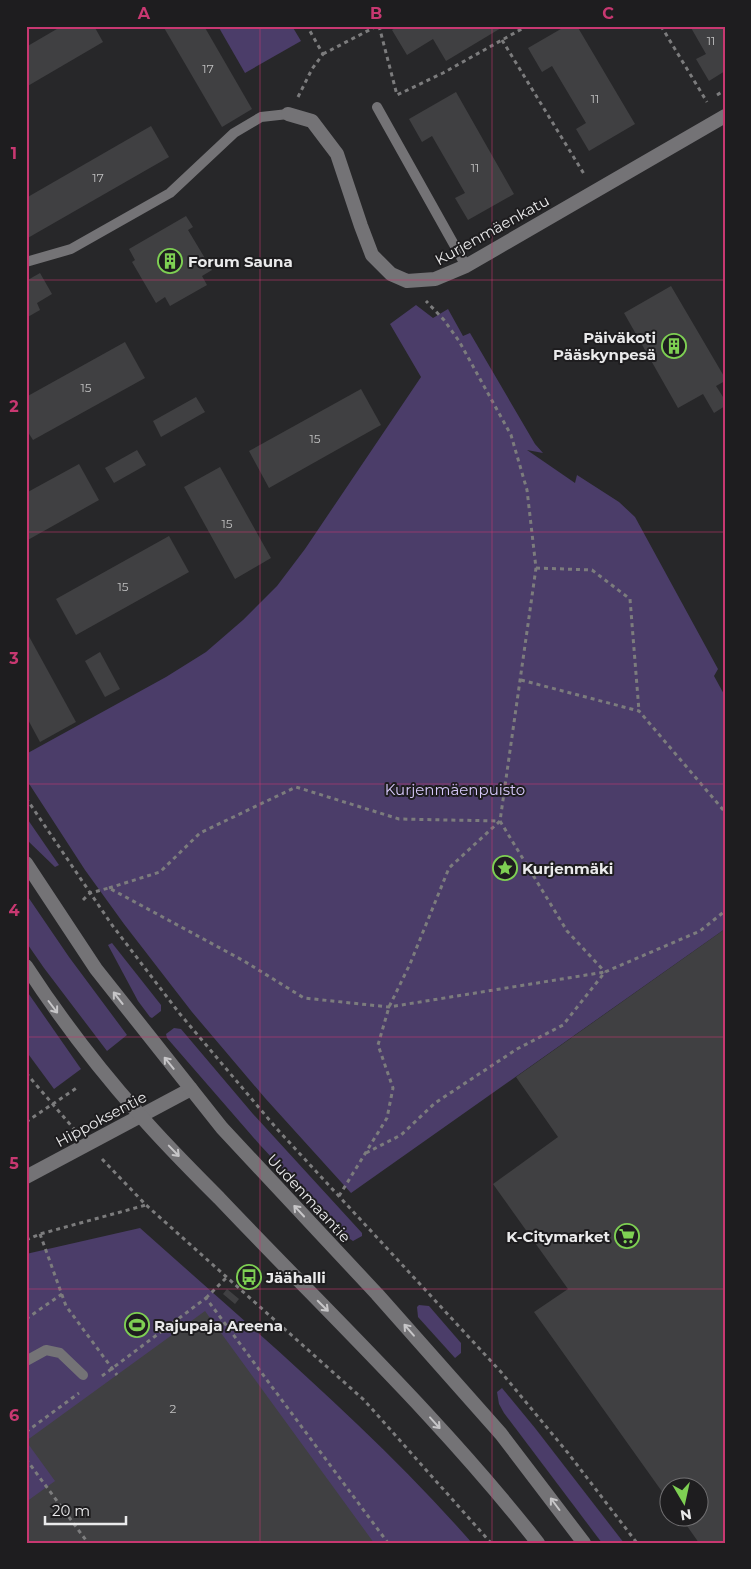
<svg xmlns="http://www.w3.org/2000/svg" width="751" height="1569" font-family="Montserrat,sans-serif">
	<rect width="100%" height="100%" fill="#272729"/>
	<g fill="#4b3d69">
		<polygon points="218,26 292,26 301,41 245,73"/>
		<polygon points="416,305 433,318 448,309 463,336 470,333 535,444 543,453 527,450 575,483 577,475 619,502 635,517 718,669 714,676 725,696 725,929 351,1193 265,1098 192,1012 124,924 85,870 26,779 26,754 166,677 206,652 243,620 277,586 305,549 421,377 390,324"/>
		<polygon points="26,817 59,865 55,867 26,839"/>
		<polygon points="26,894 69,957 127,1035 107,1051 44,968 26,942"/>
		<polygon points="112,943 161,1005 161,1011 152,1018 150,1017 138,1001 108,945"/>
		<polygon points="26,990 81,1069 54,1089 26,1051"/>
		<polygon points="174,1028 181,1029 253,1114 362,1233 362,1236 353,1241 344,1235 260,1145 167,1038 166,1034"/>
		<path d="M140,1228C254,1330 371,1428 472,1543H26V1254Z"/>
		<polygon points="419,1305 429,1306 461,1343 461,1353 455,1358 418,1317 417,1307"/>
		<polygon points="502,1388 535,1428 624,1543 602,1543 504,1413 499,1404 497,1392"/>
	</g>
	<g fill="#404042">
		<polygon points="62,26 94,26 103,42 26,87 26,47"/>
		<polygon points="163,26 204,26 252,109 222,127"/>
		<polygon points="398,26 500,26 501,28 446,61 433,39 407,55 392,30"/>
		<polygon points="566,26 577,26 635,124 589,151 576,129 586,123 552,66 542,72 528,48"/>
		<polygon points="690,26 725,26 725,71 709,81 696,59 706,54"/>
		<polygon points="456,92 514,194 468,220 455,198 465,193 432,136 422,142 409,119"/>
		<polygon points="151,126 169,157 26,239 26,198"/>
		<polygon points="186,216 193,227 188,230 212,270 202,276 207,285 170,306 165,297 156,303 132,262 135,260 129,249"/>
		<polygon points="40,273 52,294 37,303 40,310 26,318 26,281"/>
		<polygon points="671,286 725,378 725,381 716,386 725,400 725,406 714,413 703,394 678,408 624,313"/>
		<polygon points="125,342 145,378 33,440 26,429 26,397"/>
		<polygon points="361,389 381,425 269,488 249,451"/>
		<polygon points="196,397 205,412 161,437 153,421"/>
		<polygon points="137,450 146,465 114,483 105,468"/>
		<polygon points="79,464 99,500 26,541 26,493"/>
		<polygon points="220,467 271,558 235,579 184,487"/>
		<polygon points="169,536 189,572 76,635 56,599"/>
		<polygon points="26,631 76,722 40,742 26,716"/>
		<polygon points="100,652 120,689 105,697 85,661"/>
		<polygon points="725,929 725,1543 699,1543 680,1516 698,1516 698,1486 668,1486 668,1500 534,1312 568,1289 493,1184 558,1137 516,1077"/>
		<polygon points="227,1289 239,1299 235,1304 223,1294"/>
		<polygon points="205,1311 374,1543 26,1543 26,1502 55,1481 26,1441"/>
	</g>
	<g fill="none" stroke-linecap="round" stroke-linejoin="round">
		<g stroke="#7c7c7d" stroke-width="3" stroke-dasharray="4 4" stroke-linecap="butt">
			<polyline points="379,26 397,95 443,73 527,26"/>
			<polyline points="661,26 707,102"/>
			<polyline points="502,40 584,174"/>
			<polyline points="323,54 377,26"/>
			<polyline points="717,95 725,90"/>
			<polyline points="298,97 312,69 323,54 307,26"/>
			<polyline points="536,568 592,570 630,599 639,711"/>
			<polyline points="521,680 639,711 725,812"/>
			<polyline points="26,798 112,925 180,1014 277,1129 501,1372 568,1453 637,1543"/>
			<polyline points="500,821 567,931 605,972"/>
			<polyline points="109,888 160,872 200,833 296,787 399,819 499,821"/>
			<polyline points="83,900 90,893 109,888 244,961 304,998 389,1007 605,972"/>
			<polyline points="26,1073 74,1129"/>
			<polyline points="26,1122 78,1087"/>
			<polyline points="366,1153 401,1135 435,1103 517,1049 563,1025 605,972 700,931 725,911"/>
			<polyline points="102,1159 146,1205 364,1400 491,1543"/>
			<polyline points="339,1196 387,1118 393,1088 378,1045 389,1007 410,964 449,868 500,821 536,568 527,490 511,435 459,341 444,320 426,301"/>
			<polyline points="40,1234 66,1306 117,1375"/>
			<polyline points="26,1240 40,1234 146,1205"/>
			<polyline points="206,1298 227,1277"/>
			<polyline points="26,1319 62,1294"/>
			<polyline points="102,1376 206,1298 388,1543"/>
			<polyline points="26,1432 79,1393"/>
			<polyline points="26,1459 88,1543"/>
		</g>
		<g stroke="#747376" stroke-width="10">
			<polyline points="377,107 466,266"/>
			<polyline points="26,262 71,249 170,193 234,133 261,117 288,114"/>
			<polyline points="26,1361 46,1350 60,1353 83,1375"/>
		</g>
		<polyline stroke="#747376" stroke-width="14" points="288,114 312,121 337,154 361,226 372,255 391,274 407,281 435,279 466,266 725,116"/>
		<polyline stroke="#747376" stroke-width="14" points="26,1177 191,1089"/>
		<g stroke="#747376" stroke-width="14">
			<polyline points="26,863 96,969 222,1128 377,1294 501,1434 584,1543"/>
			<path d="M26,966C60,1018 98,1068 139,1114C164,1143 192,1171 219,1198C327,1312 441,1419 538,1543"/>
		</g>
	</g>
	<defs><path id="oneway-shaft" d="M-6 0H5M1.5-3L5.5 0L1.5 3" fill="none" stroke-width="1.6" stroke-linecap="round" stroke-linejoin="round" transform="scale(1.25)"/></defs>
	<g stroke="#c7c6c8">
		<use href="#oneway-shaft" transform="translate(118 998) rotate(-128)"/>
		<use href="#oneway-shaft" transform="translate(53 1007) rotate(53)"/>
		<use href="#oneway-shaft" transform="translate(169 1063) rotate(-129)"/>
		<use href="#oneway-shaft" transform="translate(174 1151) rotate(46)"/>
		<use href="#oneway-shaft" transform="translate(299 1211) rotate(-133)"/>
		<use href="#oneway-shaft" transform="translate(323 1306) rotate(45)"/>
		<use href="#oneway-shaft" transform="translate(409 1330) rotate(-131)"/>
		<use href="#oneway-shaft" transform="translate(435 1423) rotate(48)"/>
		<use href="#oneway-shaft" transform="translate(555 1504) rotate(-127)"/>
	</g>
	<path fill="none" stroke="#c83871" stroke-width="1" stroke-opacity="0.55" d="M260,26V1543M492,26V1543M26,280H725M26,532H725M26,784H725M26,1037H725M26,1289H725"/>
	<defs>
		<symbol id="building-ring" viewBox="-11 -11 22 22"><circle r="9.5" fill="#1e1d1f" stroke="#7ed053" stroke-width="1.5"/><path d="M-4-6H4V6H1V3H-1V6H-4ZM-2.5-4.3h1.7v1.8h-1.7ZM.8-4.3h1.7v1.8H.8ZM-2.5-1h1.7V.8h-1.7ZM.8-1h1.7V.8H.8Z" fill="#7ed053"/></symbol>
		<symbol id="sight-ring" viewBox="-11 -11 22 22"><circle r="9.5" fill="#1e1d1f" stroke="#7ed053" stroke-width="1.5"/><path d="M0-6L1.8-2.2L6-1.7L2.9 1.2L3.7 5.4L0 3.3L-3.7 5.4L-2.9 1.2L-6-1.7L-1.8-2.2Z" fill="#7ed053"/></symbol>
		<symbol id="supermarket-ring" viewBox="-11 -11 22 22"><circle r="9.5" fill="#1e1d1f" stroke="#7ed053" stroke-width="1.5"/><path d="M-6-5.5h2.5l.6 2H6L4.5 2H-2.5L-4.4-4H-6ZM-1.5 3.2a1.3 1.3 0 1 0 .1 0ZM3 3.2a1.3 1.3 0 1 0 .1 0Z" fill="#7ed053"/></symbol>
		<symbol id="bus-ring" viewBox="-11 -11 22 22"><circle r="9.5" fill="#1e1d1f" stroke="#7ed053" stroke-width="1.5"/><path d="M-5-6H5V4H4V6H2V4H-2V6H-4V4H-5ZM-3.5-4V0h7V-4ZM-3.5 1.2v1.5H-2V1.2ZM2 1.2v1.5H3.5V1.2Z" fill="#7ed053"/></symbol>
		<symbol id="stadium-ring" viewBox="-11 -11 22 22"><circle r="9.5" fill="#1e1d1f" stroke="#7ed053" stroke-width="1.5"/><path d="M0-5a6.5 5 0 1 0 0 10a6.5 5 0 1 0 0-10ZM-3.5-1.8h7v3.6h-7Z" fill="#7ed053"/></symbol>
	</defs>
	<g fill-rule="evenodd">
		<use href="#building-ring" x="156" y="247" width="28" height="28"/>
		<use href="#building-ring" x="660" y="332" width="28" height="28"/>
		<use href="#sight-ring" x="491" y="854" width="28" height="28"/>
		<use href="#supermarket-ring" x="613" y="1222" width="28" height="28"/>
		<use href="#bus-ring" x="235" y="1263" width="28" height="28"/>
		<use href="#stadium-ring" x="123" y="1311" width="28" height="28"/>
	</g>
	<g text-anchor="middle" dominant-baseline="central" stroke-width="4" stroke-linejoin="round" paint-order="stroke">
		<g font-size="12" fill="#c0c0c1">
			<text x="711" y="40">11</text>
			<text x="208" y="68">17</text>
			<text x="595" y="98">11</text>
			<text x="475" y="167">11</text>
			<text x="98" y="177">17</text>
			<text x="86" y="387">15</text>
			<text x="315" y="438">15</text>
			<text x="227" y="523">15</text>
			<text x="123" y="586">15</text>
			<text x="173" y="1408">2</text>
		</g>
		<g font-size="15" fill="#eaeaeb" stroke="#1e1d1f">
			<text transform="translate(492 230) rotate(-29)">Kurjenmäenkatu</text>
			<text transform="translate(101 1119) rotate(-28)">Hippoksentie</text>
			<text transform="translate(309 1198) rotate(47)">Uudenmaantie</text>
		</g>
		<g font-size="15" font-weight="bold" fill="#eaeaeb" stroke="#1e1d1f" text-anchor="start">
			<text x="188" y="261">Forum Sauna</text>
			<text x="656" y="337" text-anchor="end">Päiväkoti<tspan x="656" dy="17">Pääskynpesä</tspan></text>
			<text x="522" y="868">Kurjenmäki</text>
			<text x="610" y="1236" text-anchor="end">K-Citymarket</text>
			<text x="266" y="1277">Jäähalli</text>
			<text x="154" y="1325">Rajupaja Areena</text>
		</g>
		<g font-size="15" fill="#d6c8fa" stroke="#1e1d1f">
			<text x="455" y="789">Kurjenmäenpuisto</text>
		</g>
	</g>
	<rect width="751" height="1569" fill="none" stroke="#1e1d1f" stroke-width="55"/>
	<g transform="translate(684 1502) rotate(171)"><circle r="24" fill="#1e1d1f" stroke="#706f71"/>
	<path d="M0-4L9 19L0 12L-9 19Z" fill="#7ed053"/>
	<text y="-8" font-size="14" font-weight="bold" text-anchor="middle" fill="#eaeaeb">N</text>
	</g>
	<path d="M45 1516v8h81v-8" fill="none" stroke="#eaeaeb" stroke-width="2.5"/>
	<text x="52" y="1516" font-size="15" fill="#eaeaeb" stroke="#1e1d1f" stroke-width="4" paint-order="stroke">20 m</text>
	<rect x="28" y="28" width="696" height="1514" fill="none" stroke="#c83871" stroke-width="2"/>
	<g font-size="16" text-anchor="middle" font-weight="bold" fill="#c83871">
		<text x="144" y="19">A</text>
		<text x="376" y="19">B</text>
		<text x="608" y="19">C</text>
		<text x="14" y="159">1</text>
		<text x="14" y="412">2</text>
		<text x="14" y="664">3</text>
		<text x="14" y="916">4</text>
		<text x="14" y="1169">5</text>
		<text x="14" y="1421">6</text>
	</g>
</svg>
